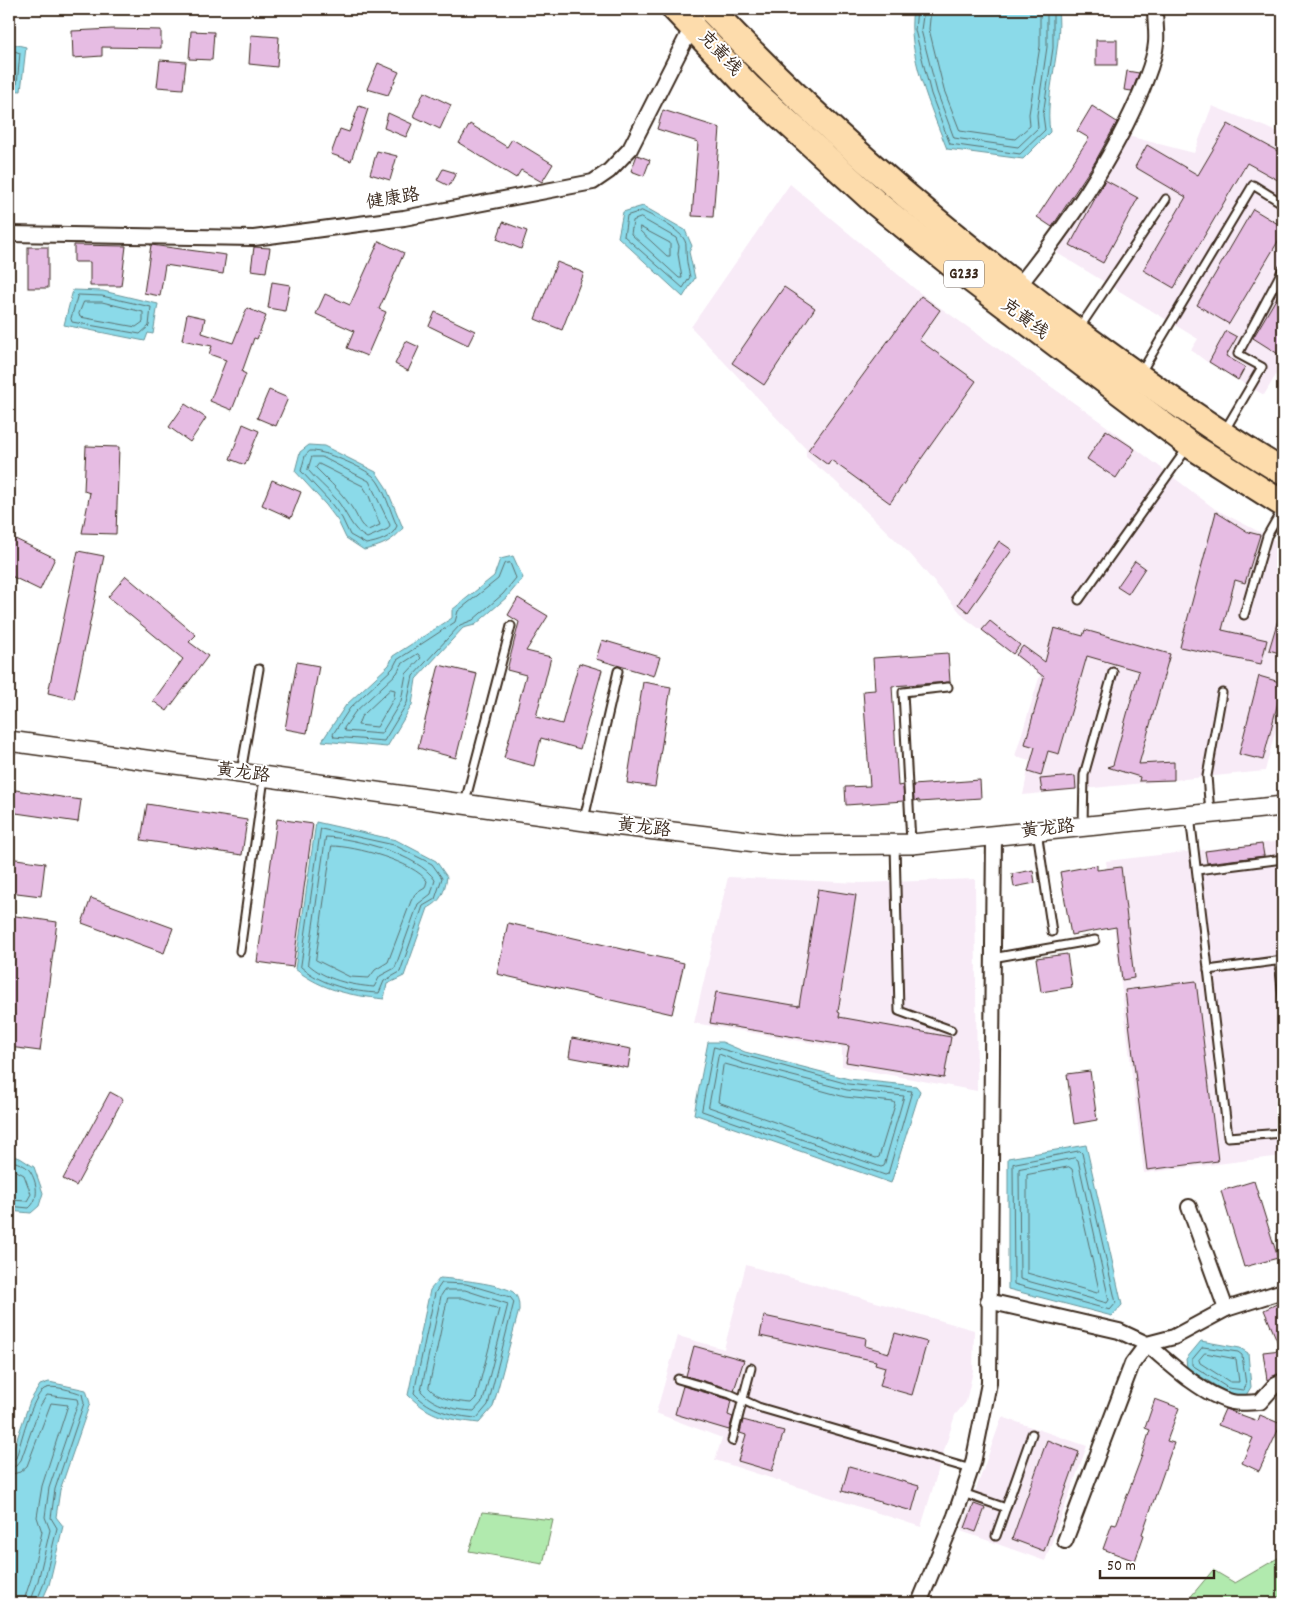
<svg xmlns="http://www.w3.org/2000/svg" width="1292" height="1612" font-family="Dekko,'LXGW WenKai TC',sans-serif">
	<rect width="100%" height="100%" fill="#fff"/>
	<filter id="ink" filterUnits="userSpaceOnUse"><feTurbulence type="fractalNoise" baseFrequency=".02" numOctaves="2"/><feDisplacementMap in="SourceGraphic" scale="10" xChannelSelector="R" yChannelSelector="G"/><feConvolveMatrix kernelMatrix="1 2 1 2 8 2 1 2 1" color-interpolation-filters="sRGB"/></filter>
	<g filter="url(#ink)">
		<g fill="#f8ebf7">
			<polygon points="1212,106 1283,134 1283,363 1264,395 1207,362 1191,350 1198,339 1057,253 1128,136 1194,153"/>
			<polygon points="790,184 920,293 1105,425 1215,509 1283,544 1283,701 1265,771 1023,795 1030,760 1015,756 1040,675 965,618 911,555 834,480 806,457 806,449 691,327"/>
			<polygon points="1283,841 1283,1156 1144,1173 1106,861"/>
			<polygon points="728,877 861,883 975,879 977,1091 842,1066 842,1048 694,1023"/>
			<polygon points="746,1265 974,1330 973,1371 966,1402 955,1415 921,1527 715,1460 722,1438 656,1413 678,1336 724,1349"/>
			<polygon points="1002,1417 1087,1446 1045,1561 961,1531"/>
		</g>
		<g fill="#b1eaae" stroke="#768a66">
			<polygon points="482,1512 553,1520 543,1564 469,1551"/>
			<polygon points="1283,1555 1283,1603 1189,1603 1188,1600 1213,1570 1235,1583"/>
		</g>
		<g fill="#8bdae9" stroke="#6b9498">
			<path d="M913,9H1058C1063,51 1044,91 1050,132L1023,159L947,149C931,108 906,53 913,9Z"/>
			<polygon points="9,43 26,47 21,91 9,90"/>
			<polygon points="643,206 685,230 692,246 689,252 695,278 683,297 618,237 623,212"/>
			<polygon points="73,290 103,291 158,304 153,334 148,333 145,341 64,325"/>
			<path d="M309,445L324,446L376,472L386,487L403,528C392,542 381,546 364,550L346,538L338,521L326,505L295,471L300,452Z"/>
			<polygon points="513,556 523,578 507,597 475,625 463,628 416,679 412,705 387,747 322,741 346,705 389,665 393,656 452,618 452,610 494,576 500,559"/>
			<path d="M316,822L396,840L436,861L447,877C444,892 442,901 428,908L404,976L387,984L384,999C349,995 324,991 295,969Z"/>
			<polygon points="708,1042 722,1042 745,1052 849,1079 916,1086 920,1091 891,1183 694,1114"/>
			<polygon points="1086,1145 1122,1305 1112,1316 1008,1289 1008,1158"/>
			<polygon points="9,1155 20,1158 34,1167 43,1193 39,1206 31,1213 9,1211"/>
			<path d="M440,1278C456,1279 501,1284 513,1292C519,1297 519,1304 519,1310L493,1407L479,1423C447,1419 432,1418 408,1395L430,1290Z"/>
			<polygon points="1201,1341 1240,1348 1248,1353 1251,1387 1245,1397 1226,1392 1187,1368 1186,1359"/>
			<polygon points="49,1382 86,1390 90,1403 60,1490 56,1517 63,1526 49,1585 41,1603 9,1603 9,1462 30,1401 40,1385"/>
		</g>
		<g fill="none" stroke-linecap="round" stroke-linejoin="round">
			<g stroke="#5b706f" stroke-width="1">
				<polyline points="917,9 915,30 931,94 950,144 1020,154 1045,130 1043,115 1053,48 1053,9"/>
				<polyline points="924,9 921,30 937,92 954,138 1018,147 1038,128 1037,115 1047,47 1047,9"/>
				<polyline points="931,9 929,29 944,90 960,131 1015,139 1030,126 1029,114 1040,46 1040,9"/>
				<polyline points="9,49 20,53 17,84 9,85"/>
				<path d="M642,211C654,217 687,232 686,246C686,258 687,265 690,277L683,288L624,236L627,216Z"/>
				<polygon points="641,218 676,238 679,246 678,254 682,278 679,278 631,234 633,221"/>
				<polygon points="640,227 670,243 670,256 667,256 640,231"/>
				<polygon points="78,295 102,296 151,307 149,326 140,334 72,322 71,319"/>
				<polygon points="84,302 102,302 143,312 143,322 136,327 80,317 79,314"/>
				<path d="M310,451C321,449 365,468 374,477C385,489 390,511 397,526C392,538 378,542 366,544L350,535L342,518L330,502L301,471L305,456Z"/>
				<path d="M312,457H322L369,481L390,525L388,529L367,538C351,530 347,512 336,499C327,488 316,480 308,470Z"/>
				<path d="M319,464L363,486L369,496L380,525L368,530C359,525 359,519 354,511C344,495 330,482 316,468Z"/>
				<polygon points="510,563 516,578 503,594 473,620 460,625 413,676 407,703 384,741 334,737 333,734 350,708 393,668 397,660 455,622 458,611 498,579 504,564"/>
				<polygon points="418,654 421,658 406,674 401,701 381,734 345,731 344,728 355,712 397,673 402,664"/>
				<polygon points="391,689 395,690 394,698 377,727 358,725 361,717"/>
				<path d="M321,829L394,845L432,864L442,878L435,899L423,906L400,972L384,981L379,993C352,992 322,985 301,967Z"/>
				<path d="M326,837C355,838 419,855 435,880L431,894L418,904L395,968L380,976L374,987C351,985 325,980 308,964Z"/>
				<path d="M332,846C355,846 414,862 427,881L425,888L415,894L411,901L388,962L375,970L369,978L350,977L316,960Z"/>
				<polygon points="714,1047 848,1084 912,1091 888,1174 885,1175 702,1111"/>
				<polygon points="719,1054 742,1063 847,1090 904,1096 884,1166 881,1167 709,1107"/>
				<polygon points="725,1064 845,1097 894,1102 895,1105 879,1157 876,1158 718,1102 723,1066"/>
				<polygon points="1080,1151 1082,1153 1116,1303 1110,1310 1014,1284 1013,1164"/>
				<polygon points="1075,1158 1078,1160 1109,1300 1107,1303 1020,1279 1019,1169"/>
				<path d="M9,1160C16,1162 26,1165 30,1171C37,1182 40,1199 29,1208L9,1206"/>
				<polyline points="9,1167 24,1175 31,1194 27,1201 9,1200"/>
				<polygon points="1069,1167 1072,1169 1099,1290 1097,1293 1027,1273 1027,1175"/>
				<path d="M442,1283L466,1284L510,1297L514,1302L488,1405L477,1418C453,1416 430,1411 414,1393L435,1293Z"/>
				<path d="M445,1290H465L508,1304L483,1401L474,1411C455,1410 434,1406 421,1391L441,1296Z"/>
				<path d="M448,1298H463L499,1309L476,1398L471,1403C457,1402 438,1399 429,1388Z"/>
				<polygon points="1203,1347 1238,1352 1242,1355 1246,1385 1244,1390 1228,1388 1192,1365 1192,1360"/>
				<polygon points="1205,1353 1236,1359 1239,1382 1230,1382 1200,1363 1199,1360"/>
				<path d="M9,1461L16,1458C21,1442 31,1399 44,1389C51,1384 74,1391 82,1394L84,1403L55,1489L51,1518L57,1528L44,1583L36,1603"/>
				<polyline points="9,1467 16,1466 21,1460 40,1406 47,1395 77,1399 78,1403 49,1488 45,1517 50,1530 38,1581 30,1603"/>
				<polyline points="9,1475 20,1472 27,1466 51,1403 68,1405 42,1486 37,1517 42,1532 31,1579 23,1603"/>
			</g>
		</g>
		<g fill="#e6bce3" stroke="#3b2a1e">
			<polygon points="113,29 161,30 161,48 102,47 102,56 73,58 72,31"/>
			<polygon points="191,31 214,32 212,60 189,59"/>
			<polygon points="251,35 279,37 277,67 249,64"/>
			<rect x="1096" y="40" width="21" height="25"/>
			<polygon points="160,60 186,62 183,89 157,87"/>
			<polygon points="378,63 399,72 388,95 367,89"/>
			<polygon points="1127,71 1139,73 1132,91 1124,90"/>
			<polygon points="424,92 451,105 440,129 413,116"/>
			<polygon points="359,106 368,109 351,161 331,154 340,129 349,132"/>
			<polygon points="1092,106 1117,122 1095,162 1052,227 1037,217 1089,138 1077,131"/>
			<polygon points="663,110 720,128 713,217 692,216 698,142 657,129"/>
			<polygon points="388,113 412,124 406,137 384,128"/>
			<polygon points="470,124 507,147 512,139 553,164 542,182 521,170 516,178 459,143"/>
			<polygon points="1228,124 1283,154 1283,183 1247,163 1174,288 1143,270 1186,197 1135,167 1147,145 1198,175"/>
			<polygon points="377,151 397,156 390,180 370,174"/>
			<polygon points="637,155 650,160 644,176 631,171"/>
			<polygon points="443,169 456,173 449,186 437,180"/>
			<polygon points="1105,180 1138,198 1103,263 1070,245"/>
			<polygon points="1253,209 1283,227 1283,233 1229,324 1197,305"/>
			<polygon points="503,222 527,231 521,249 497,239"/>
			<polygon points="379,241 404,253 379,309 386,312 367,356 347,348 354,331 316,314 325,294 350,305"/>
			<polygon points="74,245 126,246 121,286 90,286 90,262 74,262"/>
			<polygon points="151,245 226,255 223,274 165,265 160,296 144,293"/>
			<rect x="28" y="247" width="20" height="41"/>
			<polygon points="254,247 270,248 266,272 251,270"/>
			<polygon points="557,262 584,273 562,330 535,319"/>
			<polygon points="272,282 290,285 285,311 268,308"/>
			<polygon points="784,287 815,308 764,385 732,363"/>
			<polygon points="1283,287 1283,357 1253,338"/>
			<polygon points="921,296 940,310 919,340 976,381 890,503 831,460 828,465 808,450"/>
			<polygon points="247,308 266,316 257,339 254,338 242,372 246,374 232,410 210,401 226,360 209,354 212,346 182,340 187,314 205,318 202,333 233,343"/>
			<polygon points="435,312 475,331 468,345 429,326"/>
			<polygon points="1226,331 1237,337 1226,356 1245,367 1238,380 1209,362"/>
			<polygon points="406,341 419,347 408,371 395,364"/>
			<polygon points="269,390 288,398 276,426 257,418"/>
			<polygon points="185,404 206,418 190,442 169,427"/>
			<polygon points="243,424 259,431 245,465 230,459"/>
			<polygon points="1106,430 1135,449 1116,478 1087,459"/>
			<polygon points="86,446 119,447 116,534 82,533 90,493 84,491"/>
			<polygon points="272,480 301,492 291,518 262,505"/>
			<polygon points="1216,512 1248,532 1260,535 1245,583 1235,580 1222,630 1267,640 1261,664 1180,647"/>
			<polygon points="9,536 55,558 40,590 9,575"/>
			<polygon points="999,541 1012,550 968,612 958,604"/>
			<polygon points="78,551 104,556 74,699 48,693"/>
			<polygon points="1135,561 1145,568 1128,594 1117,587"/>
			<polygon points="126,576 196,635 189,642 208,656 167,711 153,701 183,659 108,597"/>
			<polygon points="518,598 548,616 526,651 551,657 536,717 562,724 579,663 602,670 580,749 541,738 534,766 504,758 526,675 507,670 519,622 508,615"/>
			<polygon points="1280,613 1283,614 1283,654 1269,650"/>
			<polygon points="990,621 1020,645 1013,654 982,630"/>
			<polygon points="1054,628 1083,636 1085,630 1170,654 1139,764 1174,762 1174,780 1139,781 1140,777 1107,767 1113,765 1139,671 1087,656 1059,754 1048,751 1041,776 1028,772 1035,747 1025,744 1044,677 1016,655 1023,646 1045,662"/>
			<polygon points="602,640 660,657 654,676 596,659"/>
			<polygon points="948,653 950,682 892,686 898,786 903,785 904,801 846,805 845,787 870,786 863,691 875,690 873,658"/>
			<polygon points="297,662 319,666 307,733 285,729"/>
			<polygon points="439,665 477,674 456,758 418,748"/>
			<polygon points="1259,676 1283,683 1263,760 1239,754"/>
			<polygon points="643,682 671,687 655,787 627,783"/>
			<polygon points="1075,776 1076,789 1042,792 1040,779"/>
			<polygon points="980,780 981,798 919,802 919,800 914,801 913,785"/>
			<polygon points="9,789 81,800 78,822 9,812"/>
			<polygon points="147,804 247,820 242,855 141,840"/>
			<polygon points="277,819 313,824 293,967 257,962"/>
			<polygon points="1262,844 1264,856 1207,863 1205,851"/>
			<polygon points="9,858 45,863 41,896 9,892"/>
			<polygon points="1097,865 1097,870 1121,867 1134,978 1122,980 1116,927 1071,935 1060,872"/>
			<polygon points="1033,870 1035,883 1014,887 1012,874"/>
			<polygon points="818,889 856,895 838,1012 840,1013 839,1017 951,1037 944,1078 846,1062 849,1046 710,1023 716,992 799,1006"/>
			<polygon points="91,898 173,928 164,953 82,923"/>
			<polygon points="9,915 57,922 40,1051 9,1047"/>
			<polygon points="508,923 684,963 672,1014 497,974"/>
			<polygon points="1067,954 1072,987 1041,992 1036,958"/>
			<polygon points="1196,981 1218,1161 1147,1170 1125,990"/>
			<polygon points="572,1038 631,1049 628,1068 569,1057"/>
			<polygon points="1090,1071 1097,1120 1074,1124 1067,1074"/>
			<polygon points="110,1092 123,1099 76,1186 63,1179"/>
			<polygon points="1254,1181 1278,1258 1244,1267 1221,1191"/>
			<polygon points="1283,1301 1283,1372 1267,1380 1263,1352 1281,1350 1264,1310"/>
			<polygon points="764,1316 866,1338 865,1346 889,1353 895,1333 927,1342 912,1395 880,1386 885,1367 875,1364 876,1361 760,1336"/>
			<polygon points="694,1346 744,1360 734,1390 686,1376"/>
			<polygon points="683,1386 731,1400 728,1415 733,1417 729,1430 675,1414"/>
			<polygon points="1155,1399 1179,1408 1167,1441 1174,1443 1142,1534 1144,1535 1135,1561 1103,1549 1112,1524 1116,1525 1140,1461 1150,1430 1145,1428"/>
			<polygon points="1225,1409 1258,1421 1260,1415 1281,1424 1259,1471 1242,1463 1253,1438 1218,1425"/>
			<polygon points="743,1420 784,1431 772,1471 738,1461 746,1435 740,1433"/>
			<polygon points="1047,1440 1079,1452 1044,1551 1012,1539"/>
			<polygon points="849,1466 919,1486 912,1511 842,1491"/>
			<polygon points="974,1504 985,1508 976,1532 965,1528"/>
		</g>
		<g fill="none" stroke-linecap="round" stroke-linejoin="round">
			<defs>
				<g id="lane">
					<polyline points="1080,327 1166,199"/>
					<polyline points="1140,374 1253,185 1282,203"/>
					<polyline points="1225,430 1262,367 1238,354 1283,269"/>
					<polyline points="1079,600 1188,447"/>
					<polyline points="1244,615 1267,536 1283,508"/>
					<polyline points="241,772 259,669"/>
					<polyline points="465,802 511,626"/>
					<polyline points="1210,813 1207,776 1222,693"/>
					<polyline points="1190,816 1228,1137 1283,1133"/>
					<polyline points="584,819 618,671"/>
					<polyline points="1083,825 1084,775 1113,672"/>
					<polyline points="1037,831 1052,932"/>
					<polyline points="911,842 903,692 948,687"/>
					<polyline points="895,844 899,1011 951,1030"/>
					<polyline points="1197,870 1283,859"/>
					<polyline points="240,951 264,778"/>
					<polyline points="992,958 1095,940"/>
					<polyline points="1279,961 1283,998"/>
					<polyline points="1208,970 1283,960"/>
					<polyline points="678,1379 730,1394 758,1407 971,1469"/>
					<polyline points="732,1441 751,1368"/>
					<polyline points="963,1493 1006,1508"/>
					<polyline points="996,1536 1032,1434"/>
				</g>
				<g id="street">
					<polyline points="9,234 254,238 404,218 593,182 609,171 630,149 701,9"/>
					<path d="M1017,288C1066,227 1113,160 1143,87C1148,73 1155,58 1156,43C1157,32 1155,20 1155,9"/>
					<polyline points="1189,1207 1226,1309"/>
					<polyline points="988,1301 1119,1331 1147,1344 1174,1337 1226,1309 1283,1291"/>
					<path d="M1065,1541L1132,1364L1147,1344C1170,1364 1203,1395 1232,1402C1240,1404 1252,1402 1260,1402L1276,1384L1283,1381"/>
					<polyline points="919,1603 955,1516 973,1463 989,1383 994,836"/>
				</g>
				<polyline id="secondary" points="9,741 614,825 782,845 912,844 1283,806"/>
				<g id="highway">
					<polyline points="675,9 750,88 876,203 960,271 1190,445 1283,504"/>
					<path d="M710,9C826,132 954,241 1090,341C1153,387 1216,432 1283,472"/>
				</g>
			</defs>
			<use href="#lane" stroke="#3b2a1e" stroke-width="11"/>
			<use href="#street" stroke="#3b2a1e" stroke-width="18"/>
			<use href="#secondary" stroke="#3b2a1e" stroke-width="22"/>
			<use href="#highway" stroke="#3b2a1e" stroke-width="29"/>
			<use href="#lane" stroke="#fff" stroke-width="7"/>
			<use href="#street" stroke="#fff" stroke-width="14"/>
			<use href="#secondary" stroke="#fff" stroke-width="19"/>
			<use href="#highway" stroke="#fddcac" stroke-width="25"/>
		</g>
	</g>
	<g text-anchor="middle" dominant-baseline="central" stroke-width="4" stroke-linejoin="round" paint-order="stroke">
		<rect fill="#fff" stroke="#766a62" stroke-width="1" x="944" y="260.5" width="40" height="27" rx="4"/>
		<g font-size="16" font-weight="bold" fill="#3b2a1e">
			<text x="964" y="274">G233</text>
		</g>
		<g font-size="18" fill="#3b2a1e" stroke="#fff">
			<text transform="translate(719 54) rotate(47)">克黄线</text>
			<text transform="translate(393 200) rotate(-9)">健康路</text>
			<text transform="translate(1024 320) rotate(37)">克黄线</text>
			<text transform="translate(243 774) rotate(8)">黄龙路</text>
			<text transform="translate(644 829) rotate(7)">黄龙路</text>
			<text transform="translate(1048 830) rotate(-6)">黄龙路</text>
		</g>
	</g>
	<rect width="1292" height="1612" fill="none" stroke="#fff" stroke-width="30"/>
	<rect x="15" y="15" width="1262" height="1582" fill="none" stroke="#3b2a1e" stroke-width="2" filter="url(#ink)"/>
	<path d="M1100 1570v8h114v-8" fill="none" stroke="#3b2a1e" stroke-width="2.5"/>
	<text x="1107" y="1570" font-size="15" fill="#3b2a1e" stroke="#ffffff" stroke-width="4" paint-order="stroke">50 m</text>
</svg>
